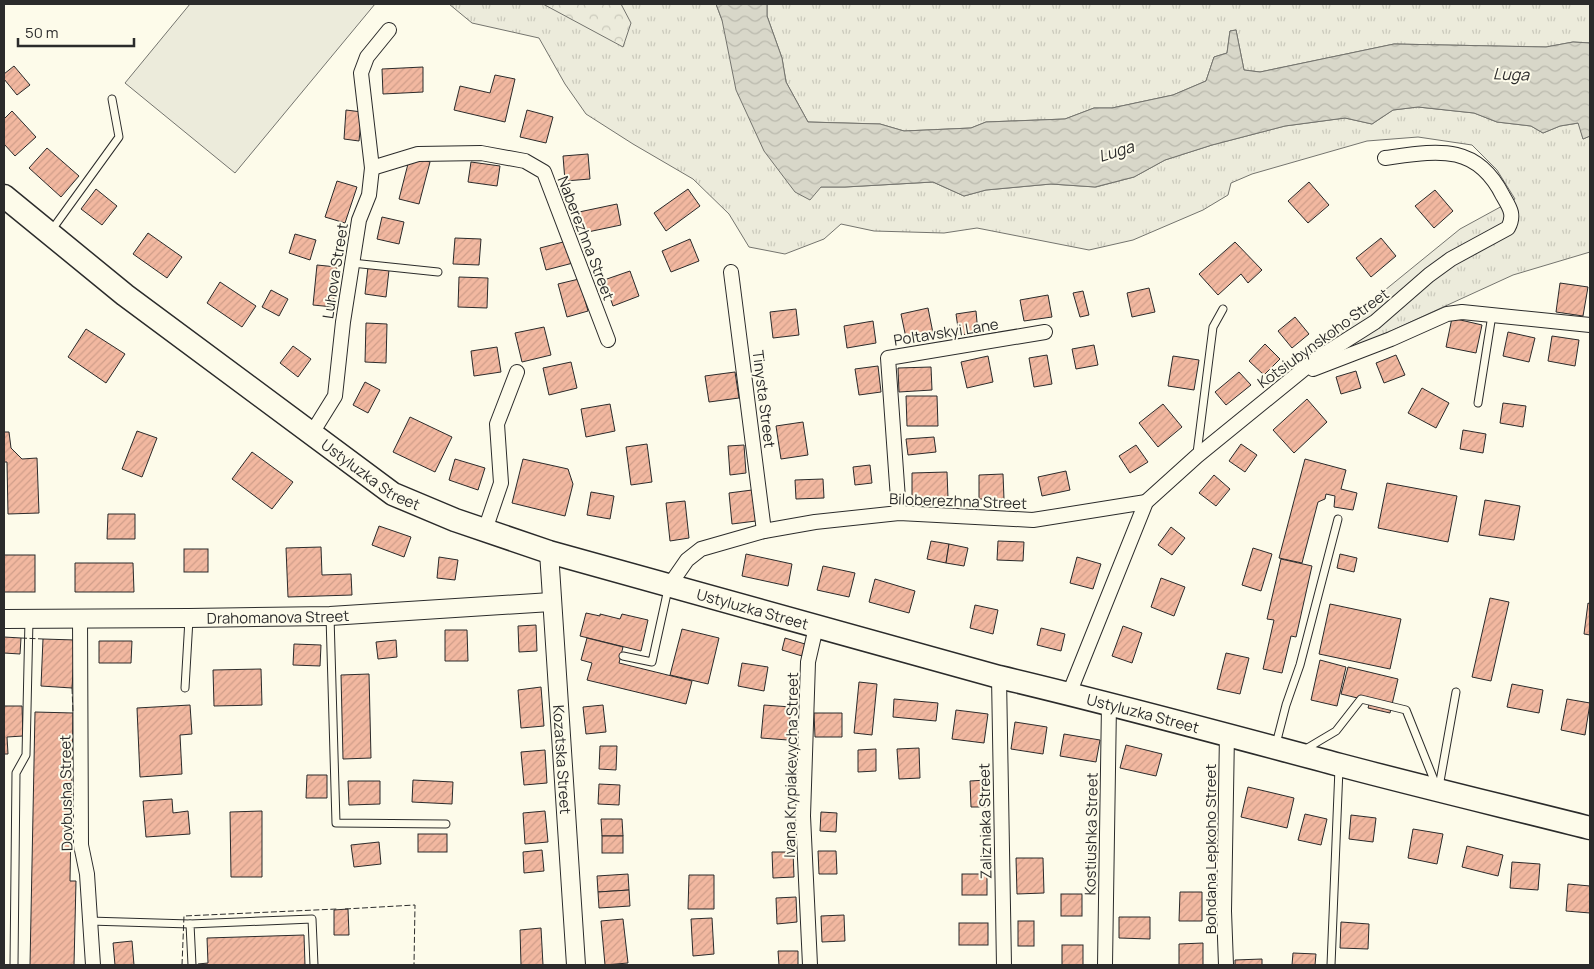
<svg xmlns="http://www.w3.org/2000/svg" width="1594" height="969" font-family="Manrope,sans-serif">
	<defs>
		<pattern id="grass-tufts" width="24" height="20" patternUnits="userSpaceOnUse" patternTransform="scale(1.25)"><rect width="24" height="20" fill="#ecebdb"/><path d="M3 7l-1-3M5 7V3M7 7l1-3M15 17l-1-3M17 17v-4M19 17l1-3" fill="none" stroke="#cbcabc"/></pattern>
		<pattern id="forest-crowns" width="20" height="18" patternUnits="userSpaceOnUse" patternTransform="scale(1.25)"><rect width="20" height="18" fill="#ecebdb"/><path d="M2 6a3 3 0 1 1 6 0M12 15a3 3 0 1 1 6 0" fill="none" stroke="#cbcabc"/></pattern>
		<pattern id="water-waves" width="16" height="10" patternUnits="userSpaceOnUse" patternTransform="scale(1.25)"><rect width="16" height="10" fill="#d8d7c9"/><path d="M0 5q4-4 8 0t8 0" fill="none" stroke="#bab9ad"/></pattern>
		<pattern id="building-hatch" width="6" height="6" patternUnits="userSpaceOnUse" patternTransform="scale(1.25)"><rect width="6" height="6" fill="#f2b8a0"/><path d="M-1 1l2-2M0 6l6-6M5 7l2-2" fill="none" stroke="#d09e8a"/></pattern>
	</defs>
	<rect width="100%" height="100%" fill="#fdfbea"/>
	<g fill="url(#grass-tufts)" stroke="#74746e">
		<polygon points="449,4 716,4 722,20 820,187 845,187 933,182 964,196 986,190 1051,184 1096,187 1134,177 1165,160 1212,145 1285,126 1345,118 1372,124 1393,110 1418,107 1474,113 1497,122 1531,126 1543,133 1560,126 1579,123 1583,139 1590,136 1590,252 1513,275 1345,352 1331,334 1460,229 1515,199 1497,170 1472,145 1418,137 1367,141 1252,174 1231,183 1228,195 1203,210 1133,240 1089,250 977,228 944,233 874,231 841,224 824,239 785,254 749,247 729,214 693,179 633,144 586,114 565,84 539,38 472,23"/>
		<polygon points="767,4 1590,4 1590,43 1573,42 1546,47 1394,44 1260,72 1244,70 1236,30 1230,31 1227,53 1214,57 1206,81 1173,95 1112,108 1094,108 1065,119 986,122 971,128 904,131 880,124 808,122 786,82 782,58 767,16"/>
	</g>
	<polygon fill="url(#forest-crowns)" stroke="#74746e" points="543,4 621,4 631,23 623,47"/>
	<polygon fill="#ecebdb" stroke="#74746e" points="190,4 375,4 235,173 125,83"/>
	<polygon fill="url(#water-waves)" stroke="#74746e" points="716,4 767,4 767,16 782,58 786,82 808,122 880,124 904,131 971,128 986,122 1065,119 1094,108 1112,108 1173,95 1206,81 1214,57 1227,53 1230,31 1236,30 1244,70 1260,72 1394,44 1546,47 1573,42 1590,43 1590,136 1583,139 1578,123 1560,126 1543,133 1531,126 1497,122 1474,113 1418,107 1393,110 1372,124 1345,118 1285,126 1212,145 1165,160 1134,177 1095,187 1051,184 986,190 964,196 933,182 845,187 821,187 810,200 795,192 764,151 736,90 722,20"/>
	<g fill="url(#building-hatch)" stroke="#2b2b2b">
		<polygon points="14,66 30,85 17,95 4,79 4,74"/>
		<polygon points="423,67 423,92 383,94 382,69"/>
		<polygon points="495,75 515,79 505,122 454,110 460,86 490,93"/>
		<polygon points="346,110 362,112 359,141 344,139"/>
		<polygon points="527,110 553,117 546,143 520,137"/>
		<polygon points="12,111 36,137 15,156 4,144 4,119"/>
		<polygon points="47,148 79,176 61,197 29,168"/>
		<polygon points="588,154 590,179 565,181 563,156"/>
		<polygon points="410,156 430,162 419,204 399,199"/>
		<polygon points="471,162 500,166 497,186 468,182"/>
		<polygon points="337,181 357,187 345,223 325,217"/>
		<polygon points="1309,182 1329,205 1308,223 1288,201"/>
		<polygon points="96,189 117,206 102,225 81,209"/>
		<polygon points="688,189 700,206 666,231 654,213"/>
		<polygon points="1435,190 1453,211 1434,228 1415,206"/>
		<polygon points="617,204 621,225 583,233 579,212"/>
		<polygon points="382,217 404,222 399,244 377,239"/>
		<polygon points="148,233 182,257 167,278 133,254"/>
		<polygon points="295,234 316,240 310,260 289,253"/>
		<polygon points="455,238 481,239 479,265 453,264"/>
		<polygon points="1381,238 1396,256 1371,277 1356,258"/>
		<polygon points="690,239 699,261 671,272 662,251"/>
		<polygon points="567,241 573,263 546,270 540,248"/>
		<polygon points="1235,242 1262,270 1248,283 1241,274 1218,295 1199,274"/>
		<polygon points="317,265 337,267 333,307 313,305"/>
		<polygon points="368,267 389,270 386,297 365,294"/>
		<polygon points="630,271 639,296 613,306 604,280"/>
		<polygon points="459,277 488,278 487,308 458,307"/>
		<polygon points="579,279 588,311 567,317 558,284"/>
		<polygon points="220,282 256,306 242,327 207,303"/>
		<polygon points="1560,283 1588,287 1583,316 1556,312"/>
		<polygon points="1149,288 1155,312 1132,317 1127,293"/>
		<polygon points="271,290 288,299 279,316 262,307"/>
		<polygon points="1083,291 1089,315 1080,317 1073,293"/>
		<polygon points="1048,295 1052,317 1024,321 1020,300"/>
		<polygon points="928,308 933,333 906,338 901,314"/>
		<polygon points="796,309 799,335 773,338 770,312"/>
		<polygon points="976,311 978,333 959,335 956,314"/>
		<polygon points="1295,317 1309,334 1292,348 1278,331"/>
		<polygon points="1452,318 1482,325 1476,353 1446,347"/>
		<polygon points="873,321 876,343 847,348 844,326"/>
		<polygon points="366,323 387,324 386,363 365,362"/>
		<polygon points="544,327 551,355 522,362 515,333"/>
		<polygon points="86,329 125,354 106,383 68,357"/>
		<polygon points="1508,332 1535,338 1529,362 1503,356"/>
		<polygon points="1552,336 1579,340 1575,366 1548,361"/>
		<polygon points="1265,344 1280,359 1264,375 1249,361"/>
		<polygon points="1094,345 1098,365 1076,369 1072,349"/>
		<polygon points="293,346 311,359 298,377 280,363"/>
		<polygon points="497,347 501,372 474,376 471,351"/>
		<polygon points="1047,355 1052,384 1034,387 1029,358"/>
		<polygon points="1396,355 1405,375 1384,383 1376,363"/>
		<polygon points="988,356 993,382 967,388 961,362"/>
		<polygon points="1173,356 1199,360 1194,390 1168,386"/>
		<polygon points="571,362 577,388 549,395 543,368"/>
		<polygon points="878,366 881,392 859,395 855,369"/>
		<polygon points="931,367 932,390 899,392 898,368"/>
		<polygon points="1356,371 1361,388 1341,394 1336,377"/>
		<polygon points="735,372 739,398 709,402 705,376"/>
		<polygon points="1239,372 1251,385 1226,405 1215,392"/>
		<polygon points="365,382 380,390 368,413 353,405"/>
		<polygon points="1422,388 1449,403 1436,428 1408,413"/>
		<polygon points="906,396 937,396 938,426 907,426"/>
		<polygon points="1307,399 1327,422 1294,453 1273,430"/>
		<polygon points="1503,403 1526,406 1523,427 1500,423"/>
		<polygon points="610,404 615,431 586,437 581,409"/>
		<polygon points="1163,404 1182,427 1158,447 1139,423"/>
		<polygon points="410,417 452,437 435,472 393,452"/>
		<polygon points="803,422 808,455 781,459 776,426"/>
		<polygon points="1463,430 1486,434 1483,453 1460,449"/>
		<polygon points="137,431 157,438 142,477 122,469"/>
		<polygon points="4,432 9,432 11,448 22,459 37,458 39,513 8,514 7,462 4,462"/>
		<polygon points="934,437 936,452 908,455 906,439"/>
		<polygon points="647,444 652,482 631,485 626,447"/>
		<polygon points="1241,444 1257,455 1245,472 1229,461"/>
		<polygon points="744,445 746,473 730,475 728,446"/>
		<polygon points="1136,445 1148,462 1130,473 1119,456"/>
		<polygon points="252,452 293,482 272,509 232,479"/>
		<polygon points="455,459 485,468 478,490 449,480"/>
		<polygon points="523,459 568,469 573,484 565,516 512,503"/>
		<polygon points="1305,459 1346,470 1341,489 1357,493 1353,510 1334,507 1335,496 1326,494 1325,499 1318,502 1302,563 1279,558"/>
		<polygon points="870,465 872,483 855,485 853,467"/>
		<polygon points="1066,471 1070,490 1042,496 1038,477"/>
		<polygon points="947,472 948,498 912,499 912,473"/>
		<polygon points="1003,474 1004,499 979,499 979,475"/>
		<polygon points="1214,475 1230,489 1216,506 1199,493"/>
		<polygon points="823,479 824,498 796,499 795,480"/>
		<polygon points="1387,483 1457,496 1448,542 1378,528"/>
		<polygon points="752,490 756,521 732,524 729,493"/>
		<polygon points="591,492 614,496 610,519 587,515"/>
		<polygon points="1485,500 1520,506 1514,540 1479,535"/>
		<polygon points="685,501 689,538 670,541 666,503"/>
		<polygon points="108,514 135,514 135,539 107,539"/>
		<polygon points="379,526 411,537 404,557 372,545"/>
		<polygon points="1171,527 1185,538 1172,555 1158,545"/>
		<polygon points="931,541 949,544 946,563 927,559"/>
		<polygon points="998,541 1024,542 1023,561 997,560"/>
		<polygon points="949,544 968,548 964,566 946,563"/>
		<polygon points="321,547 322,575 351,574 352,595 288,597 286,548"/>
		<polygon points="1253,548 1272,554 1261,591 1242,585"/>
		<rect x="184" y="549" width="24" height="23"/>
		<polygon points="746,554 792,564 788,586 742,576"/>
		<polygon points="1340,554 1357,558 1354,572 1337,568"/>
		<rect x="4" y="555" width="31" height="37"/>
		<polygon points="439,557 458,560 455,580 437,578"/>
		<polygon points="1077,557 1101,564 1093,589 1070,583"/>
		<polygon points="1281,559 1312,566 1296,637 1291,636 1282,673 1263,669 1274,620 1267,619"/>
		<polygon points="75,563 133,563 134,592 75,592"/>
		<polygon points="823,566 855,573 849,597 817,590"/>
		<polygon points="1161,578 1185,587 1174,616 1151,607"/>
		<polygon points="875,579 915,591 909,613 869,602"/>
		<polygon points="1490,598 1509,602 1491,681 1472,677"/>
		<polygon points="1588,603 1590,604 1590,635 1584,634"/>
		<polygon points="1330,604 1401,619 1390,669 1319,654"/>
		<polygon points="975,605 998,610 993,634 970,628"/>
		<polygon points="586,613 600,616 600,614 620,619 622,614 648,620 641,651 580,636"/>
		<polygon points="536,625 537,651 519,652 518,626"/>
		<polygon points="1123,626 1142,633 1132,663 1112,656"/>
		<polygon points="1041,628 1065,634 1061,651 1037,645"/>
		<polygon points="682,629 719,638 708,684 670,675"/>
		<polygon points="445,630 467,630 468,661 445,661"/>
		<polygon points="4,637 21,638 20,654 4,653"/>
		<polygon points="587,638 623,647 619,663 692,681 686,704 587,680 592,663 581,660"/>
		<polygon points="785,638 805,644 802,656 782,650"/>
		<polygon points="43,639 75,640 72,688 41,686"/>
		<polygon points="396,640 397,657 378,659 376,642"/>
		<polygon points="99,641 132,641 131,663 99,663"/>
		<polygon points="294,644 321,645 320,666 293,665"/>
		<polygon points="1226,653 1249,658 1240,694 1217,689"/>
		<polygon points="1320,660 1346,667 1337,706 1311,700"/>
		<polygon points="742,663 768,667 764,691 738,686"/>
		<polygon points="1348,667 1398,679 1390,713 1368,708 1370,701 1341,694"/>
		<polygon points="261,669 262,705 214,706 213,670"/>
		<polygon points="369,674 371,758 343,759 341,675"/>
		<polygon points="859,682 877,684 872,735 854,733"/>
		<polygon points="1512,684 1543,690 1539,713 1507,707"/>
		<polygon points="541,687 544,726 521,728 518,690"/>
		<polygon points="894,699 938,703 936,721 893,717"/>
		<polygon points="1567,699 1590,703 1585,735 1561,730"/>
		<polygon points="190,705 192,734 180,735 182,774 140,777 137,708"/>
		<polygon points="603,705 606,732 586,734 583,707"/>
		<polygon points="764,705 791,707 788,740 761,738"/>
		<polygon points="4,706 22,706 23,736 7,737 8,754 4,754"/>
		<polygon points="956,710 988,714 984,743 952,739"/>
		<polygon points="35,712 73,713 70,881 76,881 74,965 30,965"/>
		<polygon points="814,713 842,713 842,737 815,737"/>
		<polygon points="1015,722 1047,727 1043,754 1011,749"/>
		<polygon points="1064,734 1100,740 1096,762 1060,756"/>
		<polygon points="1126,745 1162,754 1156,776 1120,768"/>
		<polygon points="600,746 617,746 616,770 599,769"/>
		<polygon points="919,748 920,778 899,779 897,749"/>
		<polygon points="876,749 876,771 858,772 858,750"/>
		<polygon points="545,750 547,783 524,785 521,752"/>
		<polygon points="307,775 327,775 327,798 306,798"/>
		<polygon points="413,780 453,782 452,804 412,802"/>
		<polygon points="987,780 988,807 971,807 970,781"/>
		<polygon points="348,781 380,781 380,804 349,805"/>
		<polygon points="599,784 620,785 619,805 598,804"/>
		<polygon points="1248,787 1294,798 1287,828 1241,817"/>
		<polygon points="172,799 173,813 188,811 190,834 146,837 143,801"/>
		<polygon points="262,811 262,877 231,877 230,812"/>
		<polygon points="545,811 548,842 525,844 523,813"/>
		<polygon points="821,812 837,813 836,832 820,831"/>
		<polygon points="1305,814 1327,819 1321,845 1298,840"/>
		<polygon points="1351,815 1376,818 1373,842 1349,839"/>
		<polygon points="601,819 622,819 623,836 602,836"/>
		<polygon points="1413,829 1443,834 1437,864 1408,858"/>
		<rect x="418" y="834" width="29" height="18"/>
		<rect x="602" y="836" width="21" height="17"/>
		<polygon points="379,842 381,864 354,867 351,845"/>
		<polygon points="1467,846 1503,855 1498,876 1462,867"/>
		<polygon points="542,850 544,871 524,873 523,852"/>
		<polygon points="818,851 836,851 837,874 819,874"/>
		<polygon points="772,852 793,852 794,877 773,878"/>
		<polygon points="1016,858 1043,858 1044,893 1017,894"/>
		<polygon points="1512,862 1540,864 1538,890 1510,888"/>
		<polygon points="628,874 629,890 598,892 597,876"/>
		<rect x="962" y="874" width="25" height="21"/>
		<polygon points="689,875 714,875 714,909 688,909"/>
		<polygon points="1568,884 1590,886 1590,913 1566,911"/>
		<polygon points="629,890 630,906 599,908 598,892"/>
		<polygon points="1180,892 1202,892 1202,921 1179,921"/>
		<rect x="1061" y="894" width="21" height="22"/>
		<polygon points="796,897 797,922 777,924 776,898"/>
		<polygon points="348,909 349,935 334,935 334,910"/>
		<polygon points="844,915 845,941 822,942 821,916"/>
		<polygon points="1119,917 1150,917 1150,939 1119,938"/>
		<polygon points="712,918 714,954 693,956 691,919"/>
		<polygon points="623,919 628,963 605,965 601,921"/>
		<rect x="1018" y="921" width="16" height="25"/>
		<polygon points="1341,922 1369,924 1368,949 1340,948"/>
		<rect x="959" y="923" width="29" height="22"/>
		<polygon points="541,928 543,965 521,965 520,930"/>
		<polygon points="304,935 305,965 198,965 198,964 208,963 207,938"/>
		<polygon points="132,941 134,965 115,965 113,943"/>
		<polygon points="1203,943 1203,965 1179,965 1179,944"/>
		<rect x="1062" y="945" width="21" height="20"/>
		<polygon points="778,951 798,951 798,965 779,965"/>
		<polygon points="1293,953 1316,954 1315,965 1292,965"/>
		<polygon points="1262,959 1262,965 1235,965 1235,960"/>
	</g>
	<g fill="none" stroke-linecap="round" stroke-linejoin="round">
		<defs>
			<g id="service">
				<polyline points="51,231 119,137 112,99"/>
				<polyline points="352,263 438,272"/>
				<polyline points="1478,403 1492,315"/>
				<polyline points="1197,453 1213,327 1223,309"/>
				<polyline points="330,616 336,823 446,824"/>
				<polyline points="623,656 652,662 668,589"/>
				<polyline points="185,688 189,619"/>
				<polyline points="1276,744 1286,705 1300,665 1338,519"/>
				<polyline points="1304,750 1336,731 1361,699 1406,710 1436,785"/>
				<polyline points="1439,787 1456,692"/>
				<polyline points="89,921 190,924"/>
				<polyline points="14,965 16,773 26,755 29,619"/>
				<polyline points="192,965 190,924 312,919 314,965"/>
				<polyline points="1331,965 1339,768"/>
			</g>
			<g id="minor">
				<polyline points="372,168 418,154 481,153 525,161 544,172 608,340"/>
				<polyline points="731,272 764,531"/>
				<polyline points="1313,369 1391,339 1447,314 1462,312 1590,325"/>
				<polyline points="312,433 335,396 343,322 359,220 369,195 372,168 361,73 367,57 389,30"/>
				<polyline points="899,513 888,358 1045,332"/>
				<polyline points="485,530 501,483 497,424 517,372"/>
				<polyline points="669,586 687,560 701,549 764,531 815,522 899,513 1033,520 1146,502"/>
				<polyline points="80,618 81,845 87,874 93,965"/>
				<polyline points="999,677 1004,965"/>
				<path d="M1069,694L1146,502L1197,456L1315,360L1375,322L1429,275L1451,259L1508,228C1515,215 1510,208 1503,196C1476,142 1436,151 1385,158"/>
				<polyline points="810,965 803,816 808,662 816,627"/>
				<polyline points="1105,965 1109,704"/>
				<polyline points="1226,965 1224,911 1227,734"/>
			</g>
			<g id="tertiary">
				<path id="s1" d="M549,552L576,965"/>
				<path id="s2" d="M4,619L189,618L330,616L551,602"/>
			</g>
			<g id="primary">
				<path id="s3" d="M4,196L125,295L393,494L455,520L549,552L999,677C1114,704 1227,735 1340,765C1423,787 1507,807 1590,828"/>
			</g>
		</defs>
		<use href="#service" stroke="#2b2b2b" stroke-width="9"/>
		<use href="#minor" stroke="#2b2b2b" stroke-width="16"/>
		<use href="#tertiary" stroke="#2b2b2b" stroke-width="20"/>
		<use href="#primary" stroke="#2b2b2b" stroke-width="25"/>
		<use href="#service" stroke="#fdfbea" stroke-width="7"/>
		<use href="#minor" stroke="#fdfbea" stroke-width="14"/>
		<use href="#tertiary" stroke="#fdfbea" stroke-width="18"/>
		<use href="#primary" stroke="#fdfbea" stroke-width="22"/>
		<g stroke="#2b2b2b" stroke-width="1" stroke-dasharray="6 2.5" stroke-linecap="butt">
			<polyline points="21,638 43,639"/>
			<polyline points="72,688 73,713"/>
			<polyline points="345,909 415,905 414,965"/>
			<polyline points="182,965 184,916 337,909"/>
		</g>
	</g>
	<g text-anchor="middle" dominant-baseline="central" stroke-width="4" stroke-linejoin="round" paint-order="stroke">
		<g font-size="15" fill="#2b2b2b" stroke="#fdfbea">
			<text transform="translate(586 238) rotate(69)">Naberezhna Street</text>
			<text transform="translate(335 271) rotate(-81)">Luhova Street</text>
			<text transform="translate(946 332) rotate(-9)">Poltavskyi Lane</text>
			<text transform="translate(1323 338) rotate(-36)">Kotsiubynskoho Street</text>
			<text transform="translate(764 399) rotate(83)">Tinysta Street</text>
			<text stroke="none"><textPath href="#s3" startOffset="461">Ustyluzka Street</textPath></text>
			<text transform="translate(958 501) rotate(2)">Biloberezhna Street</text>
			<text stroke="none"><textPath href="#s3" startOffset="868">Ustyluzka Street</textPath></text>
			<text stroke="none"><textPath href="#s2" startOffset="274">Drahomanova Street</textPath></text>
			<text stroke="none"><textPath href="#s3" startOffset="1272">Ustyluzka Street</textPath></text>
			<text stroke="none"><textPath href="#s1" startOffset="208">Kozatska Street</textPath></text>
			<text transform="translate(791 765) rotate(-89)">Ivana Krypiakevycha Street</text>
			<text transform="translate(66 793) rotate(-91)">Dovbusha Street</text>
			<text transform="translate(985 821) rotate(-91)">Zalizniaka Street</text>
			<text transform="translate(1091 834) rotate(-89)">Kostiushka Street</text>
			<text transform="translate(1210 849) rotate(-90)">Bohdana Lepkoho Street</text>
		</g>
		<g font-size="16" font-style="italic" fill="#2b2b2b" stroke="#fdfbea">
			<text transform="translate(1511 74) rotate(2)">Luga</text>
			<text transform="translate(1116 151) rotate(-18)">Luga</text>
		</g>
	</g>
	<rect width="1594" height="969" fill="none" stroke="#2b2b2b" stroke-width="10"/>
	<path d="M18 38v8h116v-8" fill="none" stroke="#2b2b2b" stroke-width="2.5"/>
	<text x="25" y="38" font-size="15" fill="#2b2b2b" stroke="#fdfbea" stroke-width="4" paint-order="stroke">50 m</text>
</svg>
